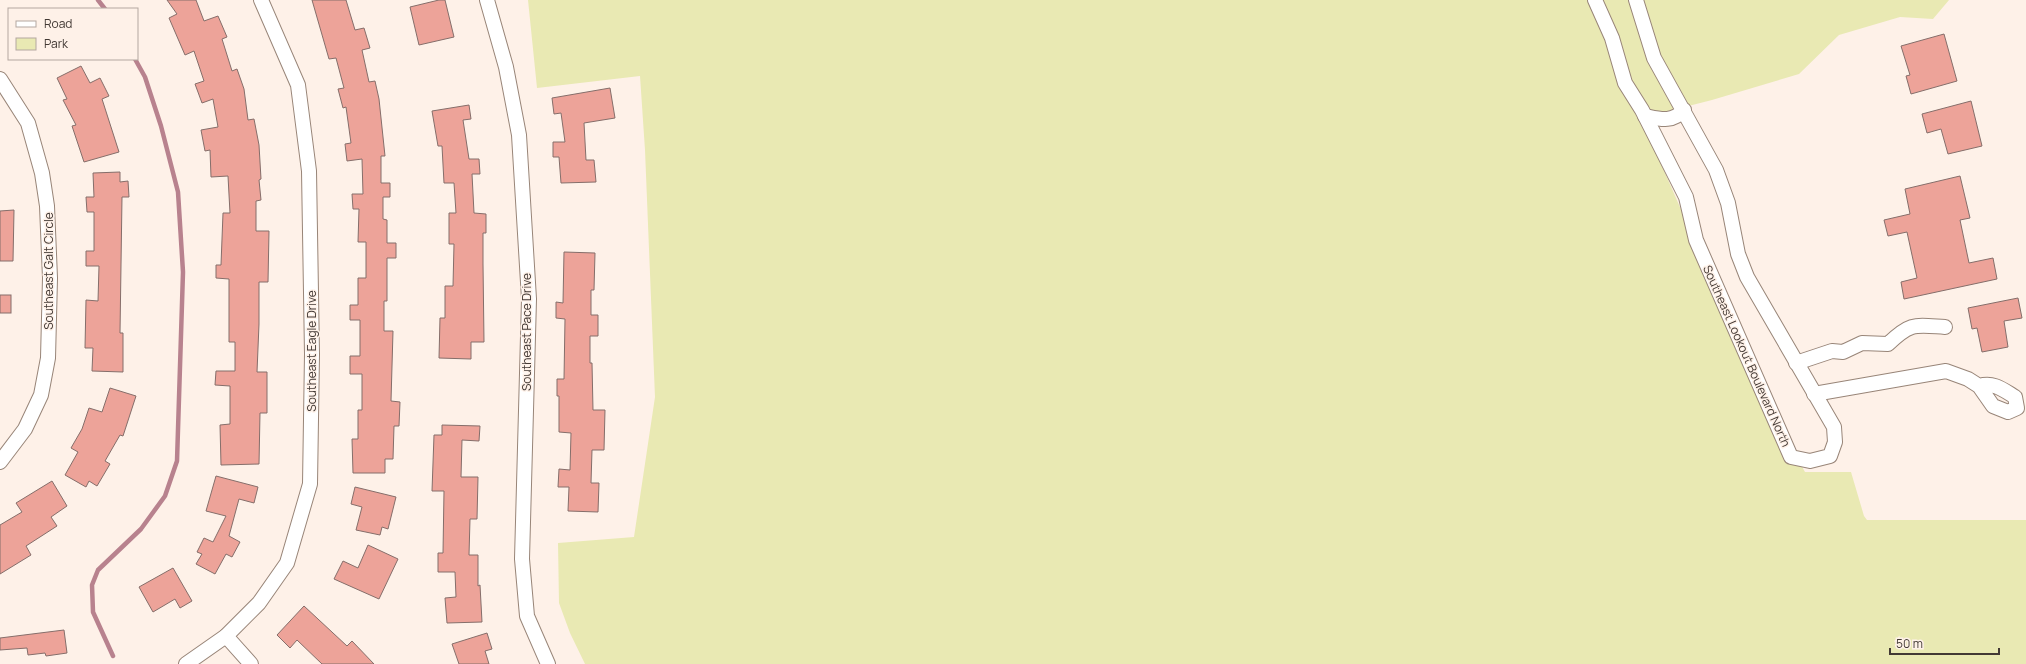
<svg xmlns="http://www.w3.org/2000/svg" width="2026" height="664" font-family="Manrope,sans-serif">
	<rect width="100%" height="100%" fill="#fef1e8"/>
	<polygon fill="#e9e9b3" points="528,0 1949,0 1933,19 1900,17 1839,35 1799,74 1712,100 1641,118 1763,397 1805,472 1851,472 1864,516 1867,520 2026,520 2026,664 585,664 570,633 559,603 558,543 634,537 655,397 645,150 640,76 537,88"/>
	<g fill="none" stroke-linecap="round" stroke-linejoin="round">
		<g stroke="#b8828e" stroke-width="4.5">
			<polyline points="98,0 105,9"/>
			<polyline points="113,656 93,612 92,585 98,570 141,529 165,496 177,461 183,272 178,192 161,126 145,77 135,59"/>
		</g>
	</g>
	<g fill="#eda399" stroke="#856e6a">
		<polygon points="167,0 196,0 204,21 218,16 227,37 222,39 232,71 237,69 244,89 248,120 254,119 259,145 261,179 259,180 261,200 256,201 256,231 269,231 268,282 259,282 259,324 257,372 267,372 267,413 260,413 259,464 221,465 220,425 230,424 230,386 215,385 216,371 235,371 235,342 229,342 229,279 216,278 216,265 221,265 223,213 230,213 228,176 211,177 210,150 205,151 201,130 218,127 213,99 202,103 195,84 204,81 194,51 185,55 169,18 177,14"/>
		<polygon points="312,0 346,0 355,30 364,28 370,48 362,50 369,82 375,81 379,99 385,156 381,156 381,183 390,183 390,197 383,197 383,219 387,220 387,243 396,243 396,258 387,258 387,301 384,301 384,331 393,331 391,401 400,402 399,426 394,426 393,459 385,459 385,473 353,473 352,439 358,439 358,410 362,410 362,374 350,374 350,356 360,356 360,320 350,320 350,305 358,305 358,278 366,278 366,242 358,242 359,209 353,209 352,194 363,194 362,159 347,161 345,144 351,143 346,107 343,108 338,89 344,88 336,58 329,59"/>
		<polygon points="439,0 445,0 454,37 419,45 410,7"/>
		<polygon points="1944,34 1957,81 1911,94 1906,76 1910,75 1901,46"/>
		<polygon points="81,66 90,83 100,78 109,96 102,99 119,152 84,162 72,126 76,125 63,100 67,99 57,78"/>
		<polygon points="610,88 615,118 584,123 586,160 594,160 596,182 561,183 559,157 553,157 553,142 565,142 561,113 554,114 552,98"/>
		<polygon points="1971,101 1982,146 1948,154 1941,129 1927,133 1922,114"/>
		<polygon points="469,105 471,119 463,120 469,159 479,159 480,174 472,174 474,213 486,214 486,233 483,233 483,264 484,342 471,342 471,359 439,358 440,318 445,318 445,286 453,286 454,244 449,244 449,213 456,213 454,183 444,183 442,146 438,146 432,111"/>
		<polygon points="120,172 120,182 128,181 129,197 122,197 120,333 123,333 123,372 92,371 93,348 85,348 86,300 98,301 99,266 86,266 86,251 94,251 94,212 87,212 86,197 94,197 93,173"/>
		<polygon points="1960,176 1970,218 1960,220 1969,263 1993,258 1997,279 1904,299 1901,282 1917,278 1907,232 1888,236 1884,220 1910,214 1905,189"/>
		<polygon points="14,210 13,261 0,261 0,211"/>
		<polygon points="564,252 595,253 594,290 591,290 591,315 598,315 598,336 590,336 590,363 592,363 593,410 605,410 604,450 592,450 591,483 599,483 598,512 568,511 569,487 558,487 559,469 570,470 571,433 559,432 559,396 557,396 557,379 564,379 565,319 556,318 556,302 563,303"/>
		<rect x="0" y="295" width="11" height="18"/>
		<polygon points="2018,298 2022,318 2004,321 2008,347 1982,352 1977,328 1972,329 1968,308"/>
		<polygon points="110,388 136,396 123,436 120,435 105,461 110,464 97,486 89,481 86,487 65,475 78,452 71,448 82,429 89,408 102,412"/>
		<polygon points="442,425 480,426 479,441 462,440 461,477 478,477 477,519 470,519 469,555 478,555 478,586 480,585 482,622 447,623 445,598 456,597 455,572 438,572 438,553 443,553 444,491 432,491 434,435 442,435"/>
		<polygon points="216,476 258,487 254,503 239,499 229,536 240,542 232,557 226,554 215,574 196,564 202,554 197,552 204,538 213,542 226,516 206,511"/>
		<polygon points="52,481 67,506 51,517 57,526 26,546 31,555 0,574 0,525 22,512 16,503"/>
		<polygon points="355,487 396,497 388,529 382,527 380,535 356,530 362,507 351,504"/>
		<polygon points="368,545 398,559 379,599 334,579 343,561 358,568"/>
		<polygon points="173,568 192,601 180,608 175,599 153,612 139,587"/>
		<polygon points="304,606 347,646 352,641 374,664 322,664 297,640 290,648 277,635"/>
		<polygon points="64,630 67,653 46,656 45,653 28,655 27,648 0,650 0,638"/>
		<polygon points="487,633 492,649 485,651 489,664 459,664 452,644"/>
	</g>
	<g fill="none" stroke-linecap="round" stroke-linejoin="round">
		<defs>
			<g id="minor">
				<polyline points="487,0 506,67 519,135 529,299 522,559 527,616 548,664"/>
				<polyline points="1595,0 1612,38 1625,83 1642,110 1686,197 1696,240 1791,457 1810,461 1830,456 1835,442 1834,427 1747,277 1738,254 1728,203 1716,170 1654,58 1636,0"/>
				<polyline points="0,79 28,123 42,173 47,206 50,278 48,358 41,395 25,429 0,462"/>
				<path d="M1645,116C1660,119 1672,123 1684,110"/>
				<path d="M1796,363L1832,351L1843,352L1862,343L1888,344C1911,322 1915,325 1945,327"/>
				<path d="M1814,394L1946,371L1968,379L1979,386L1993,406L2008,412L2017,408L2015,397C2002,389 1994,382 1979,386"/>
				<polyline points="226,636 251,664"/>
				<polyline points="186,664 226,636 259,603 287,563 310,484 312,354 309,171 298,85 261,0"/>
			</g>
		</defs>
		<use href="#minor" stroke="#988578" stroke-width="16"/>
		<use href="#minor" stroke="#fff" stroke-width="14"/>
	</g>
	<g text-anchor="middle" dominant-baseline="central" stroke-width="3" stroke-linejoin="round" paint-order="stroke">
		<g font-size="12" fill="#423934" stroke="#fef1e8">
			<text transform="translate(48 271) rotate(-90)">Southeast Galt Circle</text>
			<text transform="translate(526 332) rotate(-90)">Southeast Pace Drive</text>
			<text transform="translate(311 351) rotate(-90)">Southeast Eagle Drive</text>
			<text transform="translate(1747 356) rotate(66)">Southeast Lookout Boulevard North</text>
		</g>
	</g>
	<rect x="8" y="8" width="130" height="52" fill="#fef1e8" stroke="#b3a7a0"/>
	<rect x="16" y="21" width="20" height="6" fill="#ffffff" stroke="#b3a7a0"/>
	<text x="44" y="28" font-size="12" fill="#423934">Road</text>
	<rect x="16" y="38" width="20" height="12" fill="#e9e9b3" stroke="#b3a7a0"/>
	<text x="44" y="48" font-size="12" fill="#423934">Park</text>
	<path d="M1890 648v6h109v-6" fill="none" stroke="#423934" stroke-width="2"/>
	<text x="1896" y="648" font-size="12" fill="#423934" stroke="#fef1e8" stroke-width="3" paint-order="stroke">50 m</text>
</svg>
